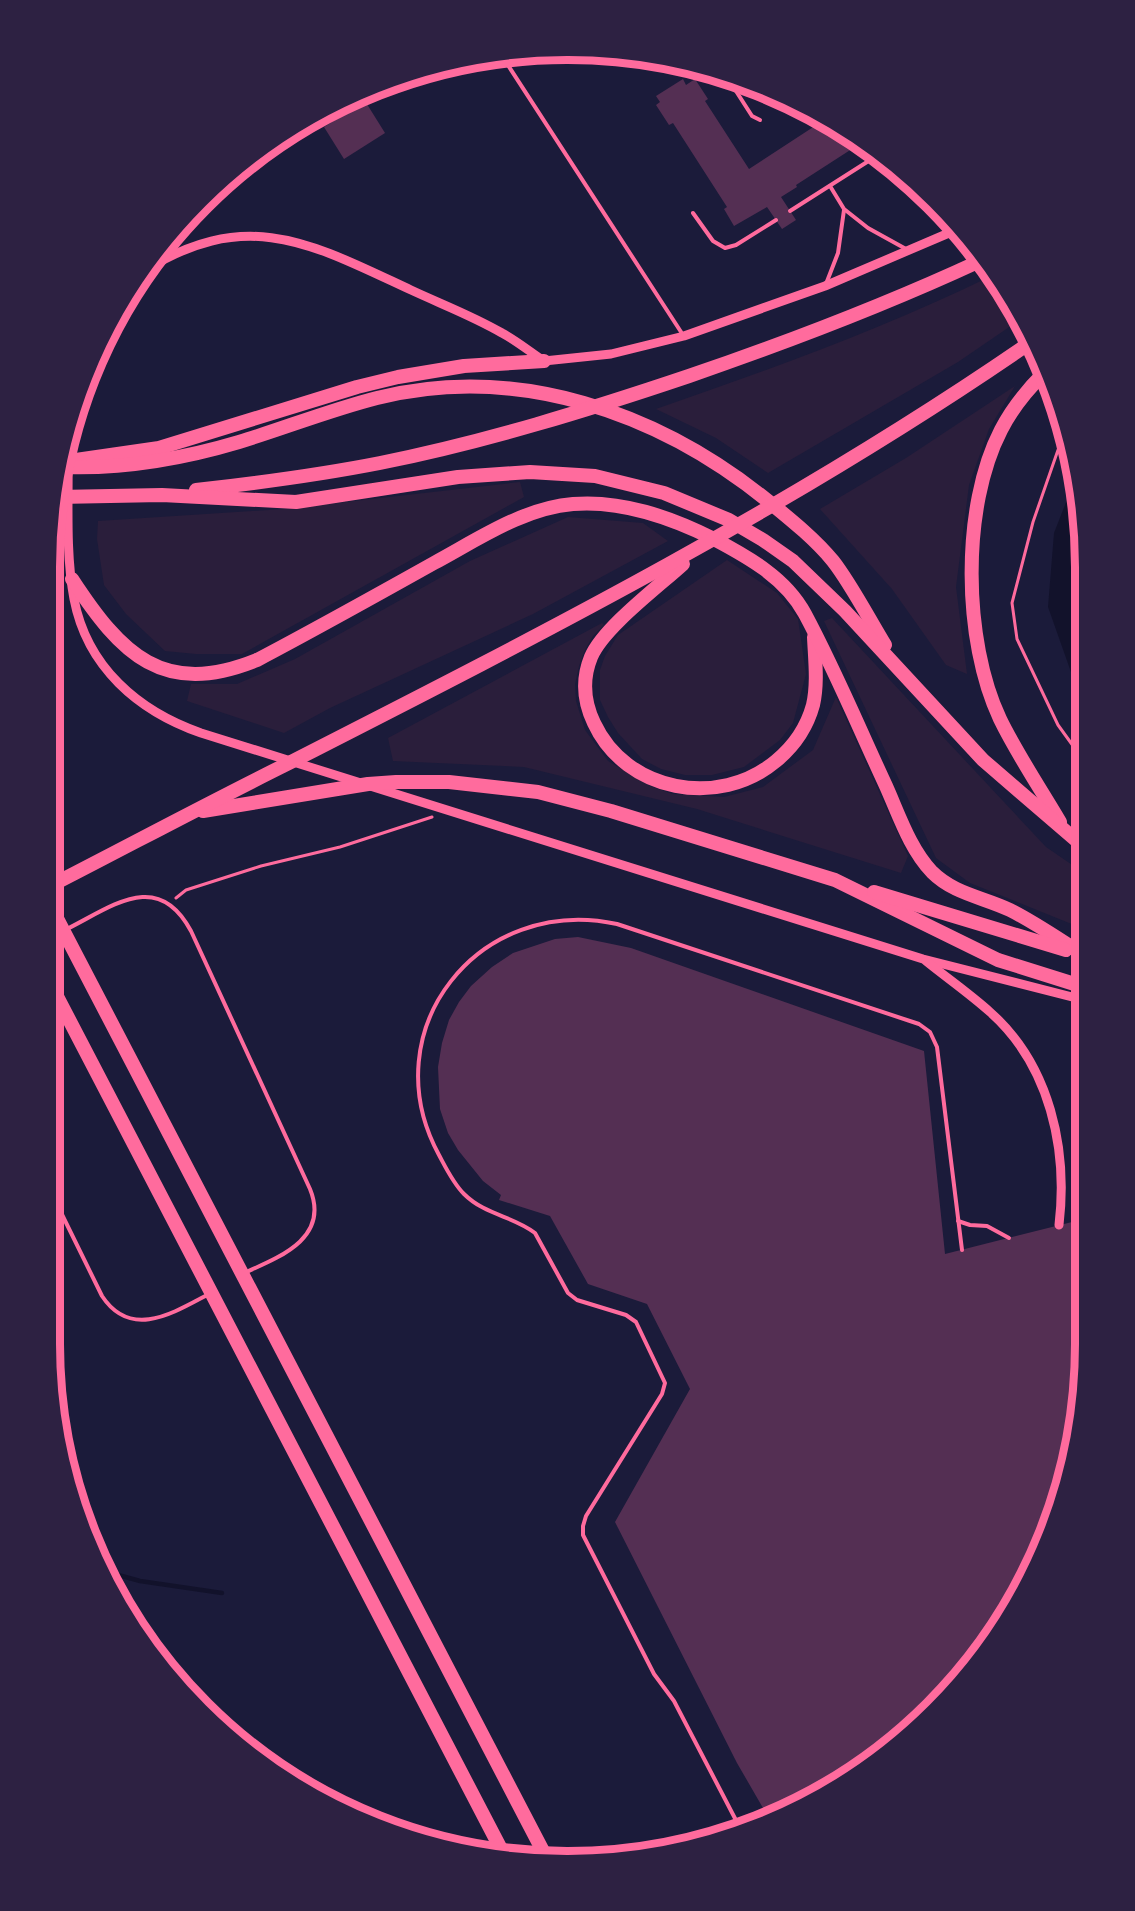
<svg xmlns="http://www.w3.org/2000/svg" width="1135" height="1911" font-family="'Exo 2',sans-serif">
	<rect width="100%" height="100%" fill="#1b1b3a"/>
	<g fill="#2a1e3b">
		<path d="M991,276L1016,308L1021,319L958,362L768,473L716,438L656,409C769,370 883,329 991,276Z"/>
		<polygon points="1015,386 989,429 969,485 956,587 967,674 946,665 892,589 820,509 906,458"/>
		<polygon points="520,482 524,497 242,654 196,654 165,651 126,614 104,585 97,539 98,521 284,509"/>
		<polygon points="568,517 643,523 668,541 533,614 330,708 284,733 187,701 191,684 237,684 295,659 470,561"/>
		<polygon points="727,560 777,593 798,619 806,674 793,723 780,740 744,767 712,775 685,775 661,769 642,759 618,733 608,717 600,700 600,670 605,656 618,635"/>
		<polygon points="832,618 1046,847 1084,873 1084,929 970,883 936,858 824,621"/>
		<polygon points="602,623 604,625 593,636 585,650 579,666 575,684 576,701 585,730 608,761 650,786 673,794 724,797 763,787 813,750 836,697 908,856 901,873 697,809 524,767 393,761 388,738"/>
	</g>
	<polygon fill="#12122b" points="1074,482 1084,533 1084,699 1077,689 1048,607 1054,533"/>
	<g fill="none" stroke-linecap="round" stroke-linejoin="round">
		<polyline stroke="#12122b" stroke-width="4.5" points="111,1573 140,1581 222,1593"/>
	</g>
	<g fill="#542f53">
		<polygon points="683,79 686,85 695,79 708,99 705,101 749,169 824,120 855,137 865,145 860,148 858,145 796,185 797,187 781,197 796,220 782,229 767,207 734,226 724,209 727,207 673,123 669,125 656,105 660,102 656,96"/>
		<polygon points="365,101 385,133 344,159 324,127"/>
		<polygon points="578,937 631,948 924,1051 945,1254 1084,1219 1084,1378 1058,1510 998,1631 909,1733 770,1820 737,1763 615,1522 690,1389 647,1304 588,1284 550,1216 499,1200 501,1195 483,1181 458,1150 448,1133 440,1109 438,1067 442,1043 449,1020 459,1002 471,986 492,967 513,953 555,939"/>
	</g>
	<g fill="none" stroke-linecap="round" stroke-linejoin="round">
		<g stroke="#ff6b9d" stroke-width="3">
			<polyline points="1066,442 1058,450 1033,522 1012,603 1017,639 1058,725 1084,761"/>
			<polyline points="176,898 186,890 261,866 340,847 432,817"/>
		</g>
		<g stroke="#ff6b9d" stroke-width="4">
			<polyline points="502,56 683,335"/>
			<polyline points="727,77 752,116 760,120"/>
			<polyline points="830,186 844,209 868,228 906,249"/>
			<polyline points="790,211 878,155"/>
			<polyline points="693,213 713,241 725,248 736,245 776,220"/>
			<polyline points="826,284 838,253 844,210"/>
			<path d="M67,929C113,906 158,869 191,931L310,1189C330,1238 280,1257 244,1273"/>
			<polyline points="50,938 60,933"/>
			<path d="M50,1190L102,1296C131,1340 173,1313 209,1294"/>
			<polyline points="958,1221 970,1225 987,1226 1009,1238"/>
			<path d="M740,1828L674,1701L654,1674L583,1535V1526L586,1516L662,1394L665,1383L636,1322L626,1315L577,1300L568,1293L535,1233C513,1216 485,1215 464,1194C453,1183 446,1168 439,1155C371,1030 479,894 617,924L919,1024L930,1032L937,1047L962,1250"/>
		</g>
		<g stroke="#ff6b9d" stroke-width="9">
			<path d="M144,271C248,206 312,244 411,290C441,304 473,316 502,333C517,341 530,352 544,361L611,354L684,336L825,286L956,230"/>
			<path d="M68,447C69,496 65,551 74,599C87,667 138,711 201,733L923,959L1084,1000"/>
			<path d="M926,961C947,978 970,994 990,1012C1050,1065 1068,1149 1059,1225"/>
		</g>
		<g stroke="#ff6b9d" stroke-width="14">
			<path d="M1045,372C1028,389 1012,408 1001,430C961,507 963,641 1000,719C1017,754 1040,788 1060,822"/>
			<polyline points="69,461 159,448 357,387 398,377 464,366 544,361"/>
			<path d="M64,467C122,469 182,459 239,442C285,428 330,410 377,398C517,363 658,412 768,501C790,519 815,539 833,561C851,584 869,619 885,645"/>
			<path d="M196,490C258,483 319,475 380,463C485,442 588,410 689,376C788,342 885,305 980,261"/>
			<polyline points="58,497 162,495 296,502 458,477 530,472 595,476 664,493 729,520 763,540 793,561 845,611 983,760 1084,847"/>
			<path d="M683,564C659,586 603,628 591,657C582,679 584,702 594,723C626,792 719,809 776,761C793,747 807,727 813,705C818,683 815,660 814,637"/>
			<path d="M72,579C121,654 163,698 257,660C316,629 375,596 434,563C477,540 523,508 573,504C622,500 670,517 714,539C748,557 786,578 805,614C835,670 859,728 886,786C899,815 910,849 932,872C954,894 983,897 1010,910C1036,923 1060,940 1084,955"/>
			<polyline points="203,811 368,784 396,782 449,782 538,792 611,811 835,880 998,960 1084,987"/>
			<path d="M50,886C130,845 210,802 291,762C546,632 795,505 1031,342"/>
			<polyline points="874,892 1066,950"/>
			<polyline points="50,905 545,1855"/>
			<polyline points="50,983 502,1851"/>
		</g>
	</g>
	<path d="M0 0H1135V1911H0ZM567 60H568A507 507 0 0 1 1075 567V1344A507 507 0 0 1 568 1851H567A507 507 0 0 1 60 1344V567A507 507 0 0 1 567 60Z" fill="#2d2142" fill-rule="evenodd"/>
	<path fill="none" stroke="#ff6b9d" stroke-width="8" d="M567 60H568A507 507 0 0 1 1075 567V1344A507 507 0 0 1 568 1851H567A507 507 0 0 1 60 1344V567A507 507 0 0 1 567 60Z"/>
</svg>
